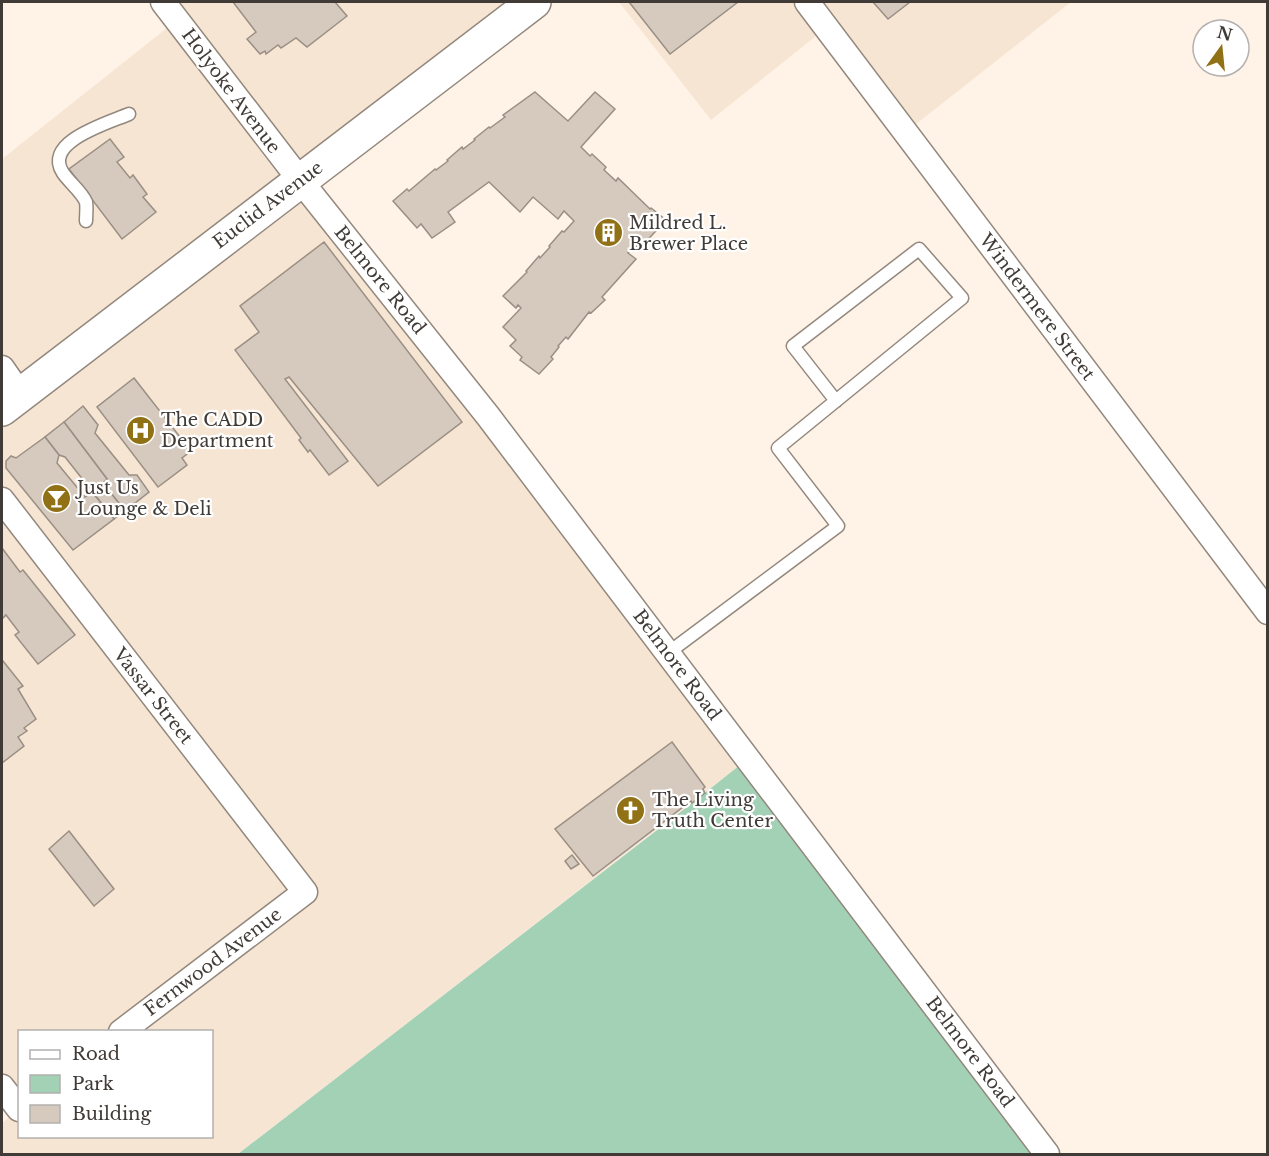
<svg xmlns="http://www.w3.org/2000/svg" width="1269" height="1156" font-family="'Libre Baskerville',serif">
	<rect width="100%" height="100%" fill="#fff2e6"/>
	<g fill="#f7e5d3" fill-rule="evenodd">
		<path d="M163,2H534L300,180L740,765L238,1154H2V1123L19,1109L2,1087V159L177,20ZM20,1032H212V1136H20Z"/>
		<polygon points="619,2 1071,2 906,132 826,28 711,120"/>
	</g>
	<polygon fill="#a3d1b6" points="740,765 1036,1154 238,1154 692,803"/>
	<g fill="#d6cabf" stroke="#9a8f84" stroke-width="1.5">
		<polygon points="233,2 335,2 347,16 307,47 296,38 281,48 278,45 266,54 265,51 260,54 247,39 256,32"/>
		<polygon points="629,2 738,2 670,54"/>
		<polygon points="873,2 910,2 888,19"/>
		<polygon points="535,92 568,121 595,92 615,109 581,147 590,156 592,154 606,167 604,170 616,181 618,178 650,209 651,208 666,220 640,248 635,245 628,253 636,259 602,297 605,300 591,313 589,312 568,339 566,337 558,346 559,347 551,357 553,359 539,374 520,360 522,357 510,346 516,340 503,327 521,308 518,305 516,308 503,296 527,272 526,271 539,256 540,258 550,247 549,246 562,231 564,232 574,221 564,211 558,219 533,197 520,212 489,182 448,212 455,222 432,238 421,224 417,228 393,201 407,189 409,191 435,169 436,170 448,161 447,160 462,147 463,149 475,140 474,139 489,127 490,128 505,117 503,115"/>
		<polygon points="110,139 124,157 117,162 130,178 133,175 147,194 143,197 156,212 122,239 69,169"/>
		<polygon points="324,242 462,422 378,486 289,377 285,379 348,461 329,475 310,450 308,452 299,440 301,438 235,350 259,332 240,306"/>
		<polygon points="134,378 191,451 182,458 187,465 158,487 97,407"/>
		<polygon points="83,406 98,425 95,433 129,475 137,475 149,492 125,511 103,483 107,479 64,422"/>
		<polygon points="64,422 107,479 103,483 125,511 114,519 65,457 59,455 45,437"/>
		<polygon points="45,437 59,455 57,463 85,497 92,492 114,519 73,550 6,468 6,461 11,456 16,458"/>
		<polygon points="2,548 20,572 23,570 75,635 38,664 15,635 19,632 6,615 2,619"/>
		<polygon points="3,661 23,686 18,689 36,719 24,728 27,731 18,737 24,746 2,763 2,662"/>
		<polygon points="672,742 705,787 703,789 705,793 692,803 691,801 593,876 555,829"/>
		<polygon points="69,831 114,889 94,906 49,849"/>
		<polygon points="572,855 579,864 571,869 565,861"/>
	</g>
	<g fill="none" stroke-linecap="round" stroke-linejoin="round">
		<defs>
			<g id="service">
				<path d="M86,221C86,216 87,207 86,202C82,192 69,182 63,173C42,142 108,123 129,114"/>
				<polyline points="668,653 838,526 778,448 962,298 919,249 793,346 836,401"/>
			</g>
			<g id="minor">
				<polyline points="163,2 300,180 488,416 1047,1154"/>
				<polyline points="807,2 1268,612"/>
				<polyline points="2,368 20,394"/>
				<polyline points="2,500 305,892 121,1032"/>
				<polyline points="2,1087 19,1109"/>
			</g>
			<polyline id="primary" points="2,409 534,2"/>
		</defs>
		<use href="#service" stroke="#93887d" stroke-width="15"/>
		<use href="#minor" stroke="#93887d" stroke-width="27"/>
		<use href="#primary" stroke="#93887d" stroke-width="36"/>
		<use href="#service" stroke="#fff" stroke-width="12"/>
		<use href="#minor" stroke="#fff" stroke-width="24"/>
		<use href="#primary" stroke="#fff" stroke-width="33"/>
	</g>
	<defs>
		<symbol id="building-disc" viewBox="-11 -11 22 22"><circle r="9.5" fill="#917116" stroke="#fff"/><path d="M-4-6H4V6H1V3H-1V6H-4ZM-2.5-4.3h1.7v1.8h-1.7ZM.8-4.3h1.7v1.8H.8ZM-2.5-1h1.7V.8h-1.7ZM.8-1h1.7V.8H.8Z" fill="#fff"/></symbol>
		<symbol id="hospital-disc" viewBox="-11 -11 22 22"><circle r="9.5" fill="#917116" stroke="#fff"/><path d="M-5-5h3v3.5h4V-5h3V5h-3V1.5h-4V5h-3Z" fill="#fff"/></symbol>
		<symbol id="bar-disc" viewBox="-11 -11 22 22"><circle r="9.5" fill="#917116" stroke="#fff"/><path d="M-6-5H6L.8 .8V4.5H3.5V6h-7V4.5H-.8V.8Z" fill="#fff"/></symbol>
		<symbol id="church-disc" viewBox="-11 -11 22 22"><circle r="9.5" fill="#917116" stroke="#fff"/><path d="M-1.2-6h2.4v3.5h3.3v2.4h-3.3V6h-2.4V-.1h-3.3v-2.4h3.3Z" fill="#fff"/></symbol>
	</defs>
	<g fill-rule="evenodd">
		<use href="#building-disc" x="592" y="216" width="33" height="33"/>
		<use href="#hospital-disc" x="124" y="414" width="33" height="33"/>
		<use href="#bar-disc" x="40" y="482" width="33" height="33"/>
		<use href="#church-disc" x="614" y="794" width="33" height="33"/>
	</g>
	<g text-anchor="middle" dominant-baseline="central" stroke-width="4.5" stroke-linejoin="round" paint-order="stroke">
		<g font-size="18" fill="#403b37" stroke="#fff">
			<text transform="translate(231 91) rotate(53)">Holyoke Avenue</text>
			<text transform="translate(268 205) rotate(-37)">Euclid Avenue</text>
			<text transform="translate(380 280) rotate(51)">Belmore Road</text>
			<text transform="translate(1037 307) rotate(53)">Windermere Street</text>
			<text transform="translate(677 665) rotate(53)">Belmore Road</text>
			<text transform="translate(153 696) rotate(52)">Vassar Street</text>
			<text transform="translate(213 962) rotate(-37)">Fernwood Avenue</text>
			<text transform="translate(970 1052) rotate(53)">Belmore Road</text>
		</g>
		<g font-size="18" fill="#403b37" stroke="#fff" text-anchor="start">
			<text x="629" y="223">Mildred L.<tspan x="629" dy="21">Brewer Place</tspan></text>
			<text x="161" y="420">The CADD<tspan x="161" dy="21">Department</tspan></text>
			<text x="77" y="488">Just Us<tspan x="77" dy="21">Lounge &amp; Deli</tspan></text>
			<text x="652" y="800">The Living<tspan x="652" dy="21">Truth Center</tspan></text>
		</g>
	</g>
	<rect width="1269" height="1156" fill="none" stroke="#403b37" stroke-width="6"/>
	<rect x="18" y="1030" width="195" height="108" fill="#ffffff" stroke="#b3b1af" stroke-width="1.5"/>
	<rect x="30" y="1050" width="30" height="9" fill="#ffffff" stroke="#b3b1af" stroke-width="1.5"/>
	<text x="72" y="1060" font-size="18" fill="#403b37">Road</text>
	<rect x="30" y="1075" width="30" height="18" fill="#a3d1b6" stroke="#b3b1af" stroke-width="1.5"/>
	<text x="72" y="1090" font-size="18" fill="#403b37">Park</text>
	<rect x="30" y="1105" width="30" height="18" fill="#d6cabf" stroke="#b3b1af" stroke-width="1.5"/>
	<text x="72" y="1120" font-size="18" fill="#403b37">Building</text>
	<g transform="translate(1221 48) rotate(15)"><circle r="28" fill="#ffffff" stroke="#b3b1af" stroke-width="1.5"/>
	<path d="M0-4.5L10 22L0 15L-10 22Z" fill="#917116"/>
	<text y="-9" font-size="16" font-weight="bold" text-anchor="middle" fill="#403b37">N</text>
	</g>
</svg>
